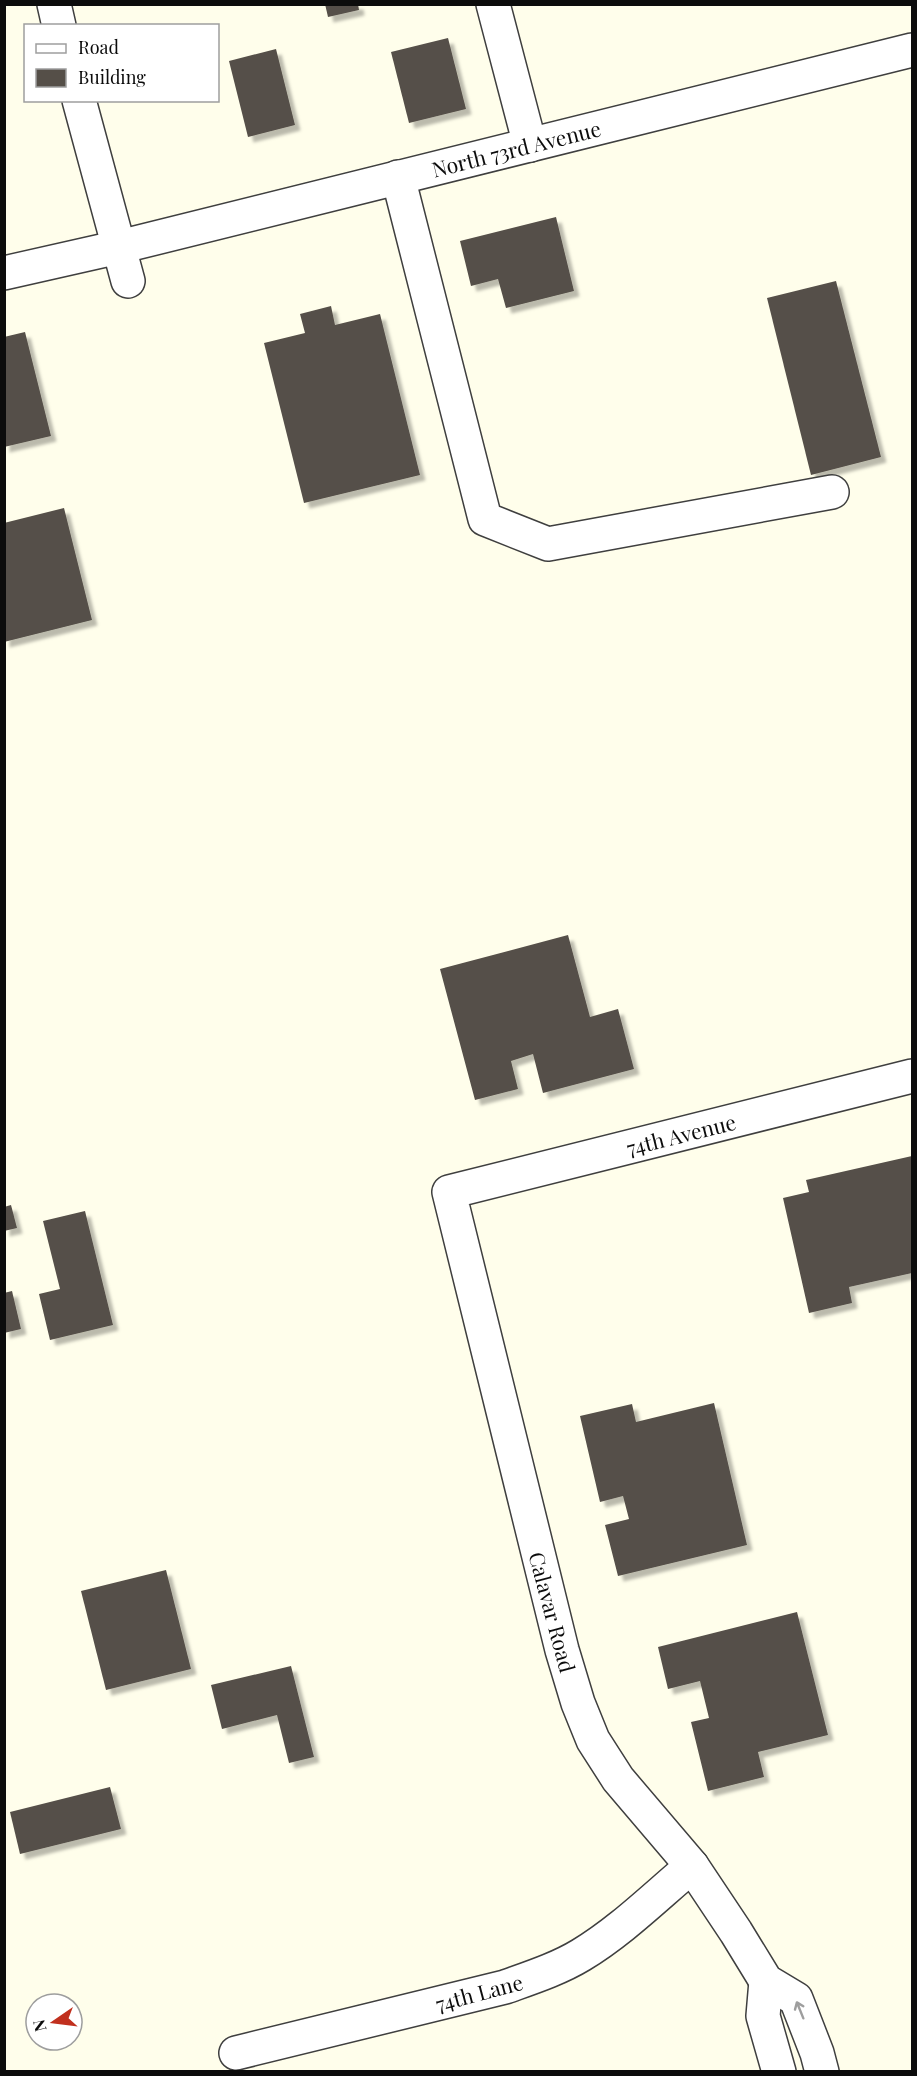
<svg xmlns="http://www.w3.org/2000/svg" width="917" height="2076" font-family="'Playfair Display',serif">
	<defs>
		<filter id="shadow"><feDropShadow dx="5.5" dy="5.5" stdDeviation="1.5" flood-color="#0004"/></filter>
	</defs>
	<rect width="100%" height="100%" fill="#fffeeb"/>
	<g fill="#554f48" filter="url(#shadow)">
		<polygon points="325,4 358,4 359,10 328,17"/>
		<polygon points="448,38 466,109 409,123 391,52"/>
		<polygon points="276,49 295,125 248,137 229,61"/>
		<polygon points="556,217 574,291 506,308 498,279 471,286 460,241"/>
		<polygon points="836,281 881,457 811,475 767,298"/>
		<polygon points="331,306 335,325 380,314 420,475 304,503 264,343 305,333 300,314"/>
		<polygon points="25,332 51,436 4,447 4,337"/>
		<polygon points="64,508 92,620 4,642 4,523"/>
		<polygon points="568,935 590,1017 618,1009 634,1069 543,1093 533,1054 511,1061 518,1089 475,1100 440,969"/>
		<polygon points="912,1156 912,1273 849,1287 852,1303 809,1313 783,1198 809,1192 806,1180"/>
		<polygon points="11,1205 17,1228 4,1231 4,1207"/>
		<polygon points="85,1211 113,1325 50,1340 39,1294 60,1289 43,1221"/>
		<polygon points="12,1291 21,1329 4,1333 4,1293"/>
		<polygon points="714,1403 747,1545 618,1576 605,1525 629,1519 623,1496 600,1502 580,1416 632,1404 636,1422"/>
		<polygon points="166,1570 191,1669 106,1690 81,1591"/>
		<polygon points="797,1612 828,1735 758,1752 764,1777 708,1791 691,1722 709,1718 700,1681 668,1689 658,1647"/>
		<polygon points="291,1666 314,1757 289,1763 277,1715 222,1729 211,1685"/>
		<polygon points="110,1787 121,1829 20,1854 10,1812"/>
	</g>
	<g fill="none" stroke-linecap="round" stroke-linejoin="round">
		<defs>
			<g id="minor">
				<polyline points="54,4 59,26"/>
				<polyline points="493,4 530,145"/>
				<polyline points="79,100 128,281"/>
				<polyline points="398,177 485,519 548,544 832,492"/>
				<polyline points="4,273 119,247 912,50"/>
				<polyline points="766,1981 763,2016 779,2072"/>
				<path d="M236,2053L505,1987C530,1978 558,1969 581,1955C621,1931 656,1896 692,1866"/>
				<polyline points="822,2072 817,2053 796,1999 766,1981 736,1932 692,1866 618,1779 593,1740 578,1703 562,1650 449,1192 912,1076"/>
			</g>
		</defs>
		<use href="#minor" stroke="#3f3f3f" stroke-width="36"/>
		<use href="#minor" stroke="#fff" stroke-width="33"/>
	</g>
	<defs><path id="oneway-shaft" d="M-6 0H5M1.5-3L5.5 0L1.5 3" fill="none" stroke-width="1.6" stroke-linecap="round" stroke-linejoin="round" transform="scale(1.5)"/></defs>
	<use stroke="#9e9e9e" href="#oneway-shaft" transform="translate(800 2010) rotate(-112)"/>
	<g text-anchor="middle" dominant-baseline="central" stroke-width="6" stroke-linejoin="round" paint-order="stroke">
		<g font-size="21" fill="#0c0c0c" stroke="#fff">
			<text transform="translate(516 148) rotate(-14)">North 73rd Avenue</text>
			<text transform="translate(681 1134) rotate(-14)">74th Avenue</text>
			<text transform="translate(553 1612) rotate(75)">Calavar Road</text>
			<text transform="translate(479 1992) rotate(-15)">74th Lane</text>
		</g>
	</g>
	<rect width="917" height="2076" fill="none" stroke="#0c0c0c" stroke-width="12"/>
	<rect x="24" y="24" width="195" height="78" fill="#ffffff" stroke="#9e9e9e" stroke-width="1.5"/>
	<rect x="36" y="44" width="30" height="9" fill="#ffffff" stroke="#9e9e9e" stroke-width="1.5"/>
	<text x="78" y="54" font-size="18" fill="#0c0c0c">Road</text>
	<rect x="36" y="69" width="30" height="18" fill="#554f48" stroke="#9e9e9e" stroke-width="1.5"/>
	<text x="78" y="84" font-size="18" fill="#0c0c0c">Building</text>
	<g transform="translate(54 2022) rotate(256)"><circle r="28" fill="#ffffff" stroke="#9e9e9e" stroke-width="1.5"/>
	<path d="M0-4.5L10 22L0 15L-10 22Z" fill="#c1301e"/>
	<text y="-9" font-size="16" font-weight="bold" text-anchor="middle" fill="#0c0c0c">N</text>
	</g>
</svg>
